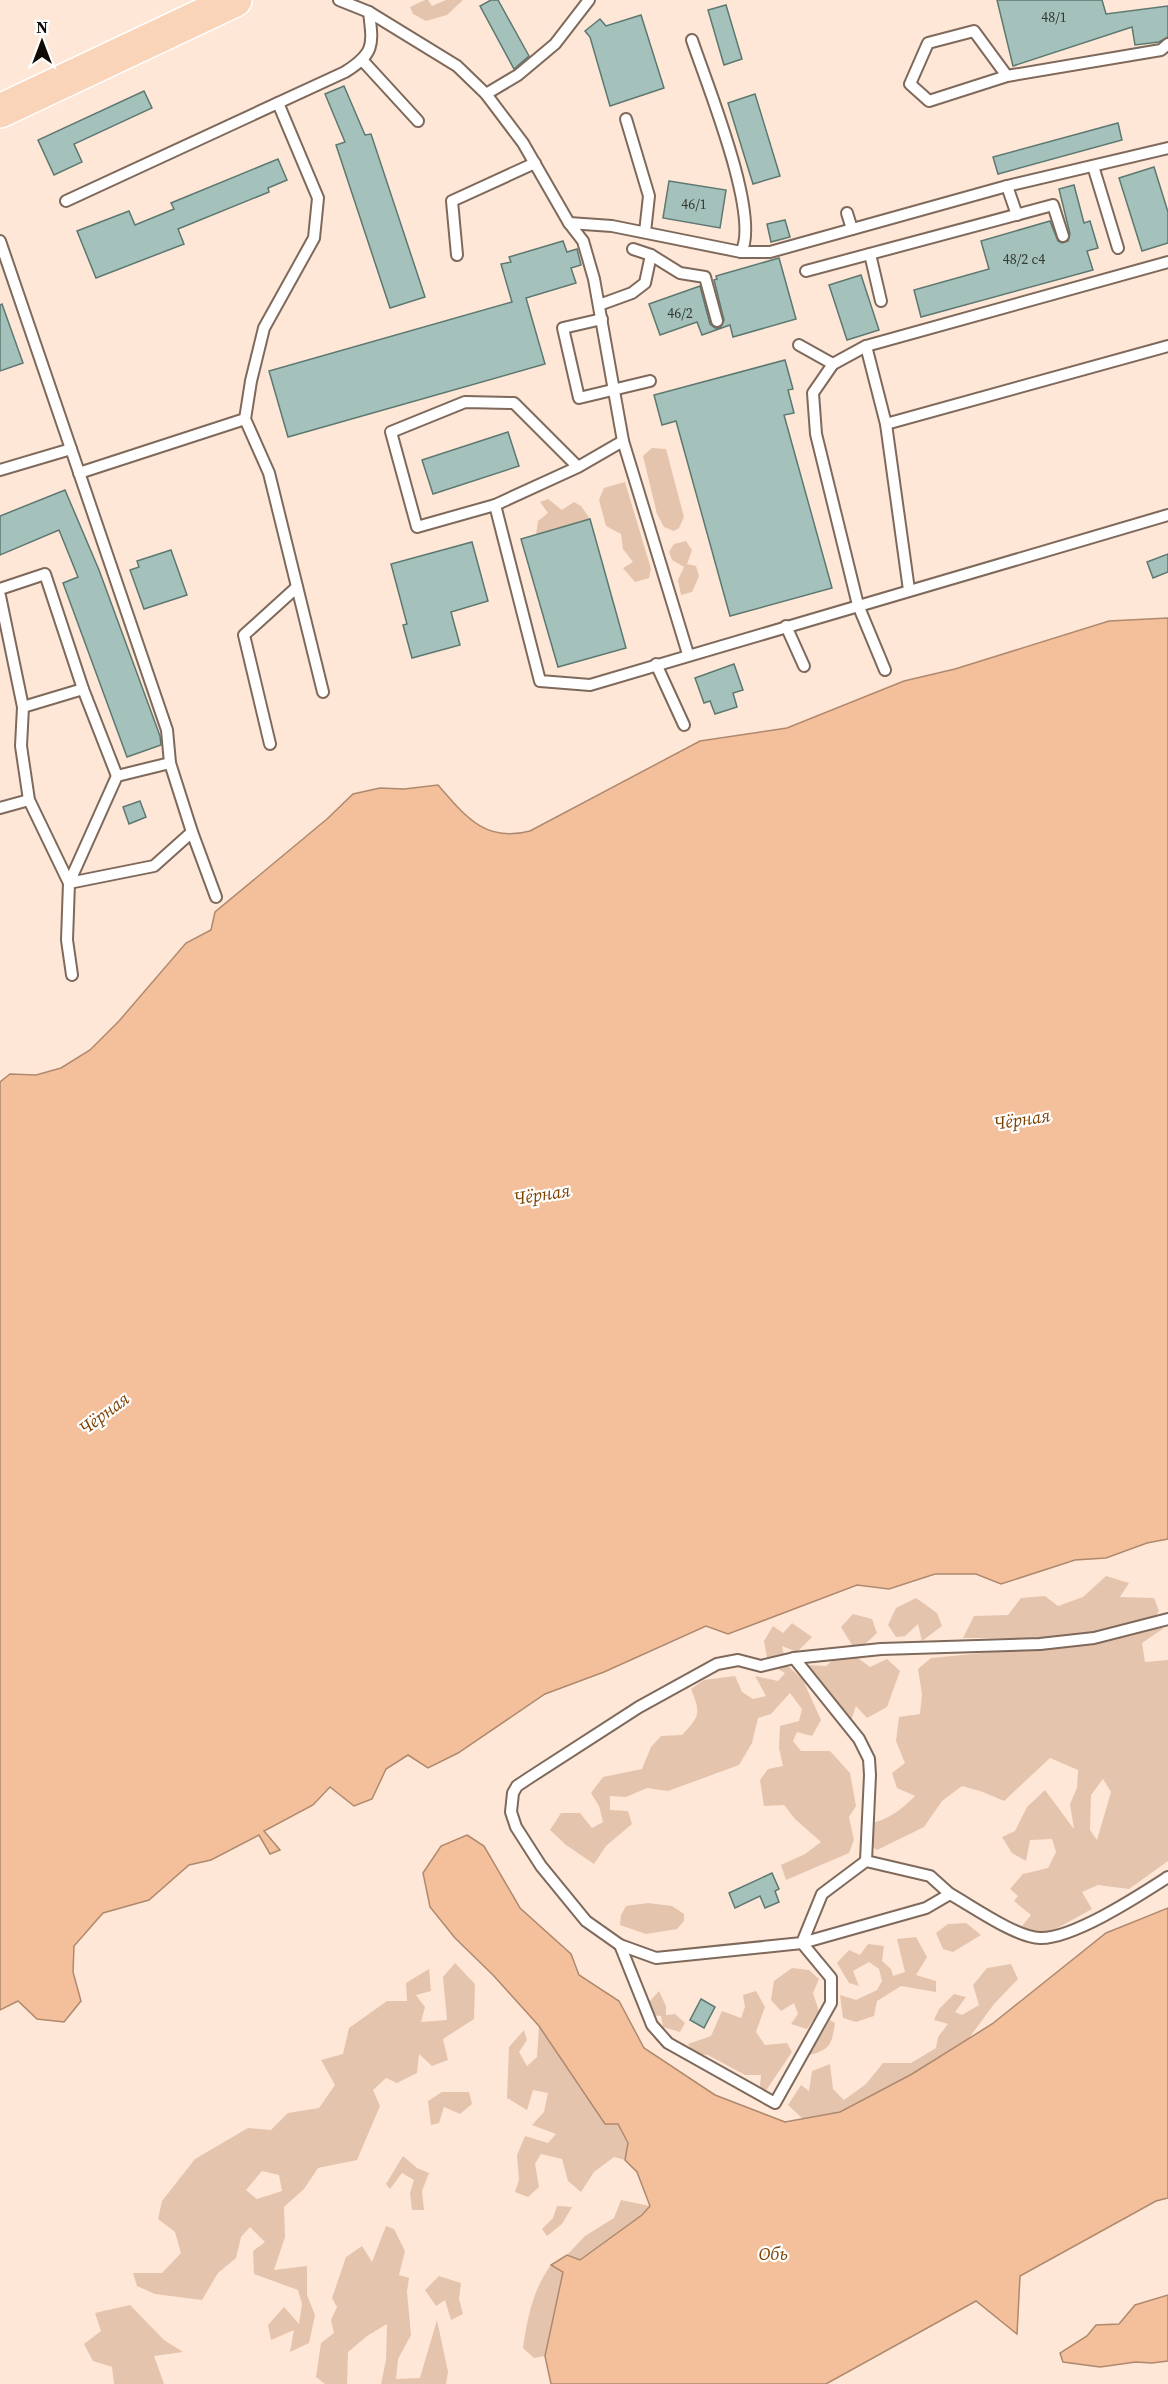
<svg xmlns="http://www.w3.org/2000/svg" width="1168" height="2384" font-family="'Source Serif 4',serif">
	<rect width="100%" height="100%" fill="#ffe7d7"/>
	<g fill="#e4c4ad" fill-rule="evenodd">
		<polygon points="425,0 428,0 432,6 446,0 463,0 447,15 426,21 413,14 410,7"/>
		<polygon points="652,448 666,449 684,517 679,528 674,531 664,527 657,514 643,456"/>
		<polygon points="625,482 651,569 649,578 635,582 623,568 633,562 623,549 621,534 606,526 599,500 604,488"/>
		<polygon points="548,499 562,510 574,502 581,506 590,519 536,535 538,521 548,513 540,502"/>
		<polygon points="686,541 692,550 687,564 696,566 699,576 692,592 681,595 678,580 684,567 672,560 669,552 674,544"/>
		<polygon points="1106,1576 1129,1583 1120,1597 1154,1598 1159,1611 1154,1618 1098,1634 1042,1638 963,1638 974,1616 1008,1615 1021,1598 1045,1596 1058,1606 1083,1597"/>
		<polygon points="916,1598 937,1613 942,1626 922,1641 918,1624 905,1636 896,1637 888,1625 896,1608"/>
		<polygon points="853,1614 872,1619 877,1633 864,1645 852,1645 841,1627"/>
		<path d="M792,1623L812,1637L797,1652L782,1646L786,1664L803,1680L821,1720L812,1736L797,1732L793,1741L801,1751H830L850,1773L856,1806L849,1817L854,1840L849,1853L786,1880L781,1865L805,1854L821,1842L795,1819L784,1805L764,1806L760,1780L768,1769L783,1766L779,1748L780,1726L799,1721L802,1709L790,1693L771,1714L758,1718L752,1743L739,1765L668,1791L647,1788L626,1797L610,1796V1810L628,1811L632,1824L606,1846L594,1864L566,1845L550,1830L561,1813H580L592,1828L603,1822L599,1806L591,1793L603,1777L642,1769L651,1747L661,1736L682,1735C700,1716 701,1714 691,1689L704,1680L735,1676L742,1692L753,1699L766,1696L755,1676L778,1681L785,1673L768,1663L764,1641L773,1626L783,1633Z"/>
		<path d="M1164,1628L1142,1643L1145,1662L1168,1660V1861L1129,1889L1098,1885L1082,1892L1092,1909L1059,1927L1034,1937L1022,1926L1031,1915L1014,1901L1018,1896L1010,1889L1023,1874L1048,1868L1056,1852L1052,1839L1030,1840L1026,1861L1012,1853L1002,1837L1015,1831L1027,1807L1045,1790L1074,1829L1070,1804L1077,1788L1078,1770L1050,1758L1004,1801L983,1792L962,1786L942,1801L924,1827L877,1850L865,1842L868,1824C888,1820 901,1810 915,1796L897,1788L892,1773L905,1763L896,1741L899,1717L920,1714L922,1694L918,1669L931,1658L1086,1643L1150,1629ZM1103,1779L1111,1792L1097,1840L1090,1830L1091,1795Z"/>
		<polygon points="858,1658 870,1667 887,1659 900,1671 887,1707 867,1718 856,1706 851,1721 806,1665 826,1666 834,1659"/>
		<polygon points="648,1903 672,1906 684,1914 684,1921 677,1929 646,1934 620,1925 621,1915 626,1906"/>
		<polygon points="966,1923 981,1935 953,1952 943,1949 936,1933 948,1924"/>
		<polygon points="916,1937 927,1957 916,1975 936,1981 936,1992 901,1986 877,2001 874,2016 856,2022 843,2018 840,1995 856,2000 877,1990 882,1981 879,1969 869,1962 853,1971 859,1986 849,1983 837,1963 849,1950 860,1955 868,1944 884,1946 882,1961 891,1969 893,1976 905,1972 897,1939"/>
		<path d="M455,1963L475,1984L474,2019L443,2039L448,2060L432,2066L419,2054L417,2073L397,2083L386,2078L373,2090L380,2106L357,2160L318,2168L304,2189L284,2207L285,2237L274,2270L307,2266V2295L315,2315L309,2343L290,2352L294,2330L271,2340L268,2325L284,2307L299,2324L302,2304L298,2290L254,2274L253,2251L265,2242L250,2227L241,2237L236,2258L218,2273L202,2300L155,2294L137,2286L133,2273H162L181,2253L175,2232L158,2219L162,2201L195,2159L248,2128L271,2130L288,2113L319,2108L335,2085L321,2060L343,2054L349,2028L387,2001H407L406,1983L429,1969L431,1991L416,1995L425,2007L421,2022L447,2020L443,1977ZM262,2171L279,2175L282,2191L257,2199L246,2190Z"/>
		<polygon points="1011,1964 1018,1979 994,2004 969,2038 912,2074 840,2113 803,2119 788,2105 801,2085 809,2091 812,2071 830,2064 833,2089 844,2100 866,2084 883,2063 911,2063 936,2048 938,2037 948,2024 934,2020 939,2009 954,1994 966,1997 955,2012 962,2015 979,2005 973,1985 987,1968"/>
		<polygon points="792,1968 809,1970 819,1979 813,1993 819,2011 807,2029 791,2024 798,2014 794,2003 781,2011 771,2000 774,1981"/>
		<polygon points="659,1991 666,2006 666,2015 675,2014 685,2023 680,2032 663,2027 661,2016 650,2015 648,2003"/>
		<polygon points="756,1991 765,2007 756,2032 765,2045 787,2043 792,2052 765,2092 760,2086 761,2075 745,2075 708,2055 694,2054 688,2044 711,2036 722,2011 741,2018 745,2007 743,1995"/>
		<path d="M830,2020L835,2023C832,2044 830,2050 809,2055Z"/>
		<polygon points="539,2026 605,2124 618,2124 628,2144 625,2160 614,2157 594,2172 581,2192 568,2181 562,2159 541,2154 535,2164 539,2187 528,2197 515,2192 519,2180 517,2155 525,2136 548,2143 556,2134 532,2125 544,2112 548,2093 533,2090 527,2110 507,2098 509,2047 524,2030 527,2040 519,2052 527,2066 537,2057"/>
		<polygon points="442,2092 469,2092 472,2104 460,2114 444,2107 439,2123 431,2125 428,2101"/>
		<polygon points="403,2156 417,2168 429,2173 422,2191 424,2210 412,2210 410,2193 414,2180 402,2173 390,2189 386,2184"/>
		<polygon points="621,2200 650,2206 643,2215 580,2260 567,2255 585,2236 614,2218"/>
		<polygon points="557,2206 572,2207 562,2224 547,2236 542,2229 553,2218"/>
		<polygon points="386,2226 394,2229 405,2251 399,2275 409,2278 407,2292 411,2335 398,2359 396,2379 420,2378 437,2320 448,2372 446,2384 381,2384 386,2360 387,2324 367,2336 348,2352 347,2384 325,2384 316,2377 321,2343 334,2333 331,2320 337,2307 332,2298 346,2257 362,2246 372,2262"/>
		<path d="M551,2265L563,2272L545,2356L534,2358L523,2348C527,2319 533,2289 551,2265Z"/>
		<polygon points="439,2276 461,2283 459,2299 463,2314 451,2320 445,2300 436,2306 425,2290"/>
		<polygon points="130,2305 164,2340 183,2352 154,2356 164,2384 114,2384 112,2367 93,2361 84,2344 101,2331 95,2313"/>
	</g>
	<g fill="#f3c09b" stroke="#af896e" stroke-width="1.5">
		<path d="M1168,618V1539L1147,1543L1106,1558L1075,1560L1001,1584L976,1574H935L889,1589L857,1585L728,1634L706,1626L604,1672L545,1694L458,1753L428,1768L408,1755L386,1769L372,1799L354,1806L330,1787L313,1805L264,1831L280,1850L270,1854L259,1835L211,1860L189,1865L149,1900L103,1913L74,1946L73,1972L81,2001L64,2022L37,2019L18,2001L0,2010V1082L10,1074L36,1075L61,1068L90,1050L119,1021L186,943L211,930L215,912L327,819L353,794L380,788L404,789L438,785C465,816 485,843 530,831L700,741L787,728L904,681L955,669L1109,621Z"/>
		<polygon points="467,1835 484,1846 520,1908 571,1954 579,1975 619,2001 644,2048 715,2095 785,2122 840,2112 912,2074 992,2024 1106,1933 1168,1908 1168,2198 1156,2201 1020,2276 1017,2334 976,2301 826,2384 551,2384 545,2356 563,2272 551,2265 567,2255 580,2260 642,2215 650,2206 637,2172 625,2160 628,2143 618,2124 605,2124 539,2026 493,1975 455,1938 430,1907 423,1873 441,1846"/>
		<polygon points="1168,2295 1168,2361 1152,2363 1136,2362 1100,2367 1063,2362 1060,2353 1087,2336 1096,2325 1119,2324 1135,2305"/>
	</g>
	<g fill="#a4c2bb" stroke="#5c7871" stroke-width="1.5">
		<polygon points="491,0 498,0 529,56 514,69 480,6"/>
		<polygon points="997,0 1102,0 1106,14 1168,6 1168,37 1159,42 1135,45 1132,27 1013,66"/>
		<polygon points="726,5 742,59 724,65 708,10"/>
		<polygon points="641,15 664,88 610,106 590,37 585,31 600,19 606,26"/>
		<polygon points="344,86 365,135 371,134 425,297 390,308 336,145 345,142 325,94"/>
		<polygon points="144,91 152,108 74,144 82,162 54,175 38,140"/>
		<polygon points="755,94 780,176 753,184 728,103"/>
		<polygon points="1118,123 1122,140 998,174 993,157"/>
		<polygon points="278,159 287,180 268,188 269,192 178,229 184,244 96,278 77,231 129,211 135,225 174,209 171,203"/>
		<polygon points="1154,167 1168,212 1168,243 1142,251 1119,178"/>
		<polygon points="669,181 726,190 720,228 663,218"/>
		<polygon points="1074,185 1084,223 1090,221 1098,248 1087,251 1093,270 921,317 914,290 989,269 981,241 1050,221 1058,241 1062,243 1068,241 1070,234 1059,189"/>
		<polygon points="785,220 790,237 771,242 767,224"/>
		<polygon points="563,241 567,252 577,249 581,265 571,268 576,283 526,298 545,364 288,437 269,371 512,302 501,264 511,262 509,257"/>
		<polygon points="779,258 796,319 733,337 730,325 702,335 697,322 660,335 649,304 700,286 710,324 715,328 720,328 724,320 714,280 717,279 716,276"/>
		<polygon points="861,275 879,330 847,340 829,285"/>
		<polygon points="2,304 23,363 0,371 0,305"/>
		<polygon points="785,360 793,389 788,390 794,413 784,415 832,588 730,616 676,421 662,425 654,395"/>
		<polygon points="508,432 519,466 433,494 422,460"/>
		<polygon points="65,490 99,570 160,736 161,745 127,757 63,583 78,577 59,530 0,555 0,516"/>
		<polygon points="590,519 626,648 558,667 521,539"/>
		<polygon points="472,542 488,601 451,612 460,645 412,658 403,625 407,624 391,564"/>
		<polygon points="171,550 187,595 144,609 130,570 139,567 137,561"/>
		<polygon points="1168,554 1168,572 1153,578 1147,562"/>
		<polygon points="734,664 743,690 733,693 737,707 715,714 710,701 704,703 695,678"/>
		<polygon points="140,801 146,817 129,824 123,807"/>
		<polygon points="772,1873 779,1889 775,1891 779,1902 765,1908 760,1896 735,1908 729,1893"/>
		<polygon points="701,1999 715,2007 704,2028 690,2020"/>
	</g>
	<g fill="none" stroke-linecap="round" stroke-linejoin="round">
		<defs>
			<g id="lane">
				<polyline points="339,0 369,12 457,66 486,94 523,143 569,223 583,241 594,279 623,441 688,654"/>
				<path d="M692,40C706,82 761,216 741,252"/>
				<polyline points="363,61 418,121"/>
				<polyline points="1007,76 974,31 928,43 910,84 929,101 1007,76 1161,50 1168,44"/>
				<polyline points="486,94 518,75 555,44 589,0"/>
				<polyline points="278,103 318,198 314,238 264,328 251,381 245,419 269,473 323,692"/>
				<polyline points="626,119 649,196 645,232"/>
				<polyline points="1093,166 1118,248"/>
				<polyline points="1007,186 1017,215"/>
				<path d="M66,201L345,72C375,53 373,45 369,12"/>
				<polyline points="847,213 852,229"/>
				<polyline points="569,223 612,226 741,252 770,252 1007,186 1168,148"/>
				<polyline points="0,241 167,730 170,763 192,832 216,897"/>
				<polyline points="633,249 651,255 680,273 705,277 717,321"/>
				<polyline points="870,254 881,301"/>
				<polyline points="457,255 452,201 535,163"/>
				<polyline points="806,271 1053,205 1063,236"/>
				<polyline points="599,305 632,293 645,283 651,255"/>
				<polyline points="602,319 563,328 579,398 650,381"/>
				<polyline points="799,345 833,364"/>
				<polyline points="866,346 886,424 909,590"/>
				<polyline points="886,424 1168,346"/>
				<polyline points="578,467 514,403 465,402 391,432 417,527 495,505 578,467 623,441"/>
				<polyline points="0,470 71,449"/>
				<polyline points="79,473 245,419"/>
				<polyline points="495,505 540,681 590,685 1168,515"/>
				<polyline points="0,589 45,574 83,689 117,776"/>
				<polyline points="0,596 23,707 21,746 29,800 69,883 154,866 192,832"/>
				<polyline points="786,626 804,666"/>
				<polyline points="656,664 684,725"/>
				<polyline points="885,670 858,605 816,434 813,393 833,364 866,346 1168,262"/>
				<polyline points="23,707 83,689"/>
				<polyline points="270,744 244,635 297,587"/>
				<polyline points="0,808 29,800"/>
				<polyline points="72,975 67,940 69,883 117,776 170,763"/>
				<polyline points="794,1658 881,1649 1040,1644 1094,1638 1168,1619"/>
				<path d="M950,1894C972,1906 1015,1937 1040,1938C1073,1939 1140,1895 1168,1877"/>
				<polyline points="802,1943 822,1894 866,1861 930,1876 950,1894 926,1908 802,1943 656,1958 620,1945 586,1921 541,1866 516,1827 511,1812 513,1793 517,1786 529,1778 639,1707 717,1664 738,1660 761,1666 794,1658 859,1739 869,1759 870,1775 866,1861"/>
				<polyline points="620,1945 652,2025 668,2043 775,2103 831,2003 831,1978 802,1943"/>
			</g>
			<polyline id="primary" points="0,111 235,0"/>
		</defs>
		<use href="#lane" stroke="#7e695b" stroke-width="14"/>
		<use href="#primary" stroke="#fff" stroke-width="36"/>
		<use href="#lane" stroke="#fff" stroke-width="10"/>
		<use href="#primary" stroke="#fad4b9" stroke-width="33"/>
	</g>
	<g text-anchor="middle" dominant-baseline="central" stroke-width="4.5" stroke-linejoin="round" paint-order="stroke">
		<g font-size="14" fill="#363832">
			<text x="1054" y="17">48/1</text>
			<text x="694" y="204">46/1</text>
			<text x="1024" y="259">48/2 с4</text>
			<text x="680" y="313">46/2</text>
		</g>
		<g font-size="18" font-style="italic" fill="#7f4202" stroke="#fff">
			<text transform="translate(1022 1119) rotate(-9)">Чёрная</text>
			<text transform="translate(542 1194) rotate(-9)">Чёрная</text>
			<text transform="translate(104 1413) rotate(-37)">Чёрная</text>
			<text x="773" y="2253">Обь</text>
		</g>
	</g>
	<g transform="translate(42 42)" stroke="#ffffff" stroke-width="4.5" paint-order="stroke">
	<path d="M0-4.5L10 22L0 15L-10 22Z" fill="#110a05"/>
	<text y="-9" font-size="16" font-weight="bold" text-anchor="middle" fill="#110a05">N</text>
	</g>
</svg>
